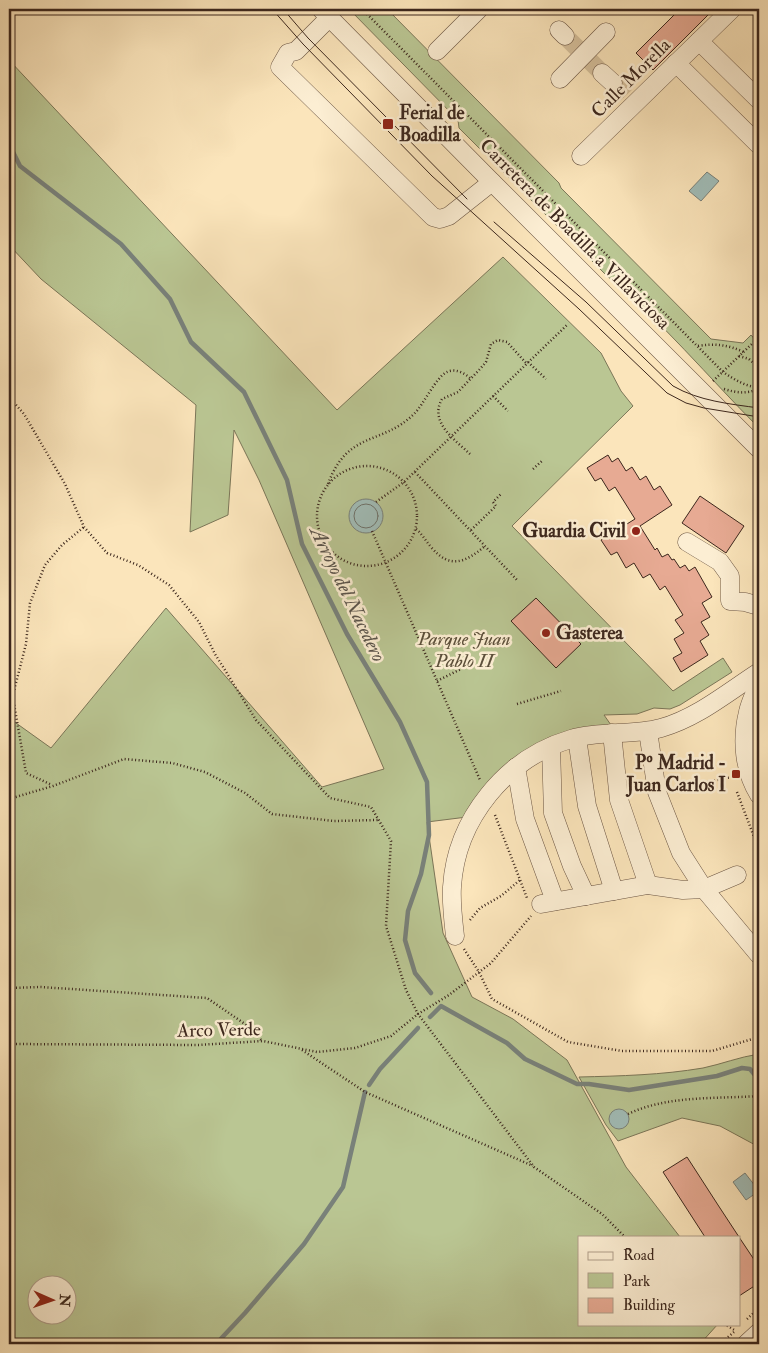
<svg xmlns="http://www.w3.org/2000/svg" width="768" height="1353" font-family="'IM FELL Double Pica',serif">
	<rect width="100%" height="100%" fill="#fbe5bb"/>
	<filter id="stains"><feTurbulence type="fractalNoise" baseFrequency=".004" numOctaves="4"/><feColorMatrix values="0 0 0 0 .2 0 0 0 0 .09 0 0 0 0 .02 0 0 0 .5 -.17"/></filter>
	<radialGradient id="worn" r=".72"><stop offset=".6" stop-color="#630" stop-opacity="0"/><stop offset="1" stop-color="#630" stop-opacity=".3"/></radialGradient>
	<g fill="#bac693" stroke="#7b7658" fill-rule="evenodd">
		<path d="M349,9H387L559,183L561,188L711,339L743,343L751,335L759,344V428C708,377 662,321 606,275L459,128L458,120Z"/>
		<path d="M9,60L337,410L503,257L601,353L621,391L633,406L512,526L673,691L723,658L732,672L680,705L670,709L654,708L637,714L604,715L611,725L595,726L575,731L467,817L427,822L443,933L472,997L513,1019L567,1060L626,1167L680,1237H579V1324H718L700,1344H9V718L51,748L166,608L322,787L384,769L259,480L234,430L228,515L190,532L196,405L41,279L9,245ZM38,1286H68V1316H38Z"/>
		<path d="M759,699V773C749,745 753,727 759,699Z"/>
		<path d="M759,1054V1147L720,1126L682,1118L618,1141L606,1125L579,1077C620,1076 662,1075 703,1068C722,1064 739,1057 759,1054Z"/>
	</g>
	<g fill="#a1bdb8" stroke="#79817a">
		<polygon points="707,172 719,181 701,201 689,191"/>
		<circle cx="366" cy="516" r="17"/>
		<circle cx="619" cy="1119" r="10"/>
		<polygon points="745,1173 759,1191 746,1200 733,1182"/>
	</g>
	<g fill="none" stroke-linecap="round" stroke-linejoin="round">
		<circle stroke="#6e726a" stroke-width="1" cx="366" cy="516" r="12"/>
		<g stroke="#79817a" stroke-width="4.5">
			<polyline points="9,144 20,166 121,244 170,299 191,342 244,392 287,480 302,544 347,634 400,722 427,782 429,835 421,874 408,911 405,940 415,973 431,993"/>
			<polyline points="430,1017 441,1006 507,1043 525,1059 577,1084 589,1084 629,1090 717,1076 742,1068 750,1069 759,1080"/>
			<polyline points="369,1085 380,1069 418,1028"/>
			<polyline points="216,1344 245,1313 304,1244 343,1187 365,1092"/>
		</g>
	</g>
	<g fill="#e7aa93" stroke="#3c271d">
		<polygon points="680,9 714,9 653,70 636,53"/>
		<polygon points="608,455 612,462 618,458 626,471 632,467 640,480 646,476 654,490 660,486 672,505 640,526 655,550 657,548 662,557 668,554 672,560 674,559 680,568 685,565 689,571 695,567 712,597 702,603 710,617 701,622 709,635 700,641 708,655 681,672 673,658 682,653 674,639 684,633 675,620 683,615 665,586 660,590 650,574 643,578 634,563 626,568 617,552 611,555 601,540 635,519 615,487 609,491 601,478 595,481 587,468"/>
		<polygon points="700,496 744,526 726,553 682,523"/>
		<polygon points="536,598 581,644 556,668 511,621"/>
		<polygon points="687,1157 718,1205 739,1237 705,1237 663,1172"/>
		<polygon points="739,1237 759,1267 759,1283 739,1296"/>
	</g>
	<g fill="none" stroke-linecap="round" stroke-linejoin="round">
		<g stroke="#d5bf9b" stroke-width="18" stroke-dasharray="18 9" stroke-linecap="butt">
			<polyline points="565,36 577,48"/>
			<polyline points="590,61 602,73"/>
			<polyline points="613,83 627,98"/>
		</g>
		<defs>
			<g id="minor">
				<polyline points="321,9 492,182 759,449"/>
				<polyline points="330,17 296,51 288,53 280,67 433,217 440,219 449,216 492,182"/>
				<polyline points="559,30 565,36"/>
				<polyline points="699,41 759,100"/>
				<polyline points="437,51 479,9"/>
				<polyline points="676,63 759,145"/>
				<polyline points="602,73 613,83"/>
				<polyline points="560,79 606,32"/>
				<polyline points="581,156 732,9"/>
				<polyline points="687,542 720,562 730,576 730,601 745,602 759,606"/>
				<path d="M759,683C755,693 750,702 748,712C741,740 744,771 759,795"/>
				<polyline points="648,731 657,792 681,853 704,889 759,955"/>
				<polyline points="612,733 619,800 648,885"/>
				<polyline points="577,738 587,806 614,891"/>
				<polyline points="551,747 553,813 572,866 586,896"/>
				<polyline points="516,767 525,819 555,901"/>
				<polyline points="541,904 648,885 683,890 704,889 737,875"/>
				<path d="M455,936C453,919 451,903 452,887C456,819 506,758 571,739C602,730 632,736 661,728C697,718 728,692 759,672"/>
				<polyline points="746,1344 759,1332"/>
			</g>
		</defs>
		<use href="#minor" stroke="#6c5644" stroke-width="19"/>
		<g stroke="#3c271d" stroke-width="2.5" stroke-dasharray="1 2.5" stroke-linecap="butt">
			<path d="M362,9L723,372C735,380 745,386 759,388"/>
			<path d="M698,346C715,343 728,345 744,352"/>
			<polyline points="739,356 749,359 759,368"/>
			<polyline points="528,362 546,379"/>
			<polyline points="713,381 755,341"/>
			<path d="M724,389C737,393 746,394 759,389"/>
			<polyline points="493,396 508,411"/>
			<polyline points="9,397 24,414 65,484 84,527 107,553 138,565 169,585 199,622 215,654 256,720 330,798 371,807 391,841 386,926 406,990 418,1014 534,1167 602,1214 625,1237"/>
			<path d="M470,454C454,439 429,422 442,399L458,392L480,369L486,362L491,344L498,340L507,342L527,364"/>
			<circle cx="367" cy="516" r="50"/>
			<polyline points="533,469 543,460"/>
			<polyline points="415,472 518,581"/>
			<path d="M328,484C348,430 381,446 414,414C424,404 436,377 447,372C455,368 465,373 471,379"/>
			<polyline points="376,502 404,482 567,325"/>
			<path d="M416,529C423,535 425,540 431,547C450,570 466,562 485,546"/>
			<polyline points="471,530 496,506 493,502 502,493"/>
			<polyline points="372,531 480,780"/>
			<polyline points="437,681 465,667"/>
			<polyline points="13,698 26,773 52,785"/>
			<polyline points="517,704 561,691"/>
			<polyline points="9,710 26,644 30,603 45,565 62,545 84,527"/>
			<polyline points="673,789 732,777 733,779"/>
			<polyline points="737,792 759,850"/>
			<polyline points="9,799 53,786 124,759 172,763 205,772 245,793 272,814 334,821 378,820"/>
			<polyline points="495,815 527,898"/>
			<polyline points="470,920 480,908 501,896 520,880"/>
			<polyline points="464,949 479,972 492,999 568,1042 622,1051 712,1051 759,1037"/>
			<polyline points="9,988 41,987 207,998 245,1024 262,1041"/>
			<polyline points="9,1044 198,1045 263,1041 317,1052 355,1048 391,1036 418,1014 449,995 491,963 531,916"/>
			<polyline points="302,1050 365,1092 533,1166"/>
			<path d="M628,1114C668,1095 716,1099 759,1096"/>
			<polyline points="747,1319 759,1308"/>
			<polyline points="724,1324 736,1331"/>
			<polyline points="720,1344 734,1332"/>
		</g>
		<use href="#minor" stroke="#fceed3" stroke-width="18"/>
		<g stroke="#3c271d" stroke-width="1">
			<polyline points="272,9 303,44 432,176 579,309 667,393 686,403 704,408 759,417"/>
			<polyline points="283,9 308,38 467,199"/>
			<path d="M494,222L586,302L673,386C699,401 730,404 759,408"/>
		</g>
	</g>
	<g fill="#8f2418" stroke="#fceed3" stroke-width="2">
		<rect x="382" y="118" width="12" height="12" rx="2.5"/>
		<circle cx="636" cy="531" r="5"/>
		<circle cx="546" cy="633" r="5"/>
		<rect x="731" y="769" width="10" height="10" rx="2.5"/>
	</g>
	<g text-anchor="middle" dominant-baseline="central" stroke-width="5" stroke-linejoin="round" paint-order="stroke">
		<g font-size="19" fill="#3c271d" stroke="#fceed3">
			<text transform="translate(631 78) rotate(-45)">Calle Morella</text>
			<text transform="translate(575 234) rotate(45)">Carretera de Boadilla a Villaviciosa</text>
			<text transform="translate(219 1030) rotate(-1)">Arco Verde</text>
		</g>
		<g font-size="19" font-weight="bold" fill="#3c271d" stroke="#fceed3" text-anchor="start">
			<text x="399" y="113">Ferial de<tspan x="399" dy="22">Boadilla</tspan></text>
			<text x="626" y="531" text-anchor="end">Guardia Civil</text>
			<text x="556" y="633">Gasterea</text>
			<text x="726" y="763" text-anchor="end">Pº Madrid -<tspan x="726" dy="22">Juan Carlos I</tspan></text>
		</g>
		<g font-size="19" font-style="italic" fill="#5c4f3a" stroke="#fceed3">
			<text x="464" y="639">Parque Juan<tspan x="464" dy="22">Pablo II</tspan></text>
		</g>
		<g font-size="20" font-style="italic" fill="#5a544c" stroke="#fceed3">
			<text transform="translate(348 594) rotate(64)">Arroyo del Nacedero</text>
		</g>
	</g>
	<rect width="768" height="1353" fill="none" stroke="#fbe5bb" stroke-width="30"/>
	<rect x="10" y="10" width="748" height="1333" fill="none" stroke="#3c271d" stroke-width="2.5"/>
	<rect x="15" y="15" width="738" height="1323" fill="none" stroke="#3c271d"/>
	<rect x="578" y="1236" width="162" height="90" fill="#fceed3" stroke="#af9e8a"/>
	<rect x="588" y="1252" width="25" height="8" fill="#fceed3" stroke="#af9e8a"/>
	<text x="623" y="1260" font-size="15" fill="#3c271d">Road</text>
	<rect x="588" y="1273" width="25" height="15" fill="#bac693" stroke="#af9e8a"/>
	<text x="623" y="1286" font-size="15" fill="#3c271d">Park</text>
	<rect x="588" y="1298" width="25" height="15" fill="#e7aa93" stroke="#af9e8a"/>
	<text x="623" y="1310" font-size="15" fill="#3c271d">Building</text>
	<g transform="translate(52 1300) rotate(92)"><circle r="24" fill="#fceed3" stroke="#af9e8a"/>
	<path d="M0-4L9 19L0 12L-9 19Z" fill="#8f2418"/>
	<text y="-8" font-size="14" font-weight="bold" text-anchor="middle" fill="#3c271d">N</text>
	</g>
	<rect width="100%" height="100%" filter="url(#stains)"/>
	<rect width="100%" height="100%" fill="url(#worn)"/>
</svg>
